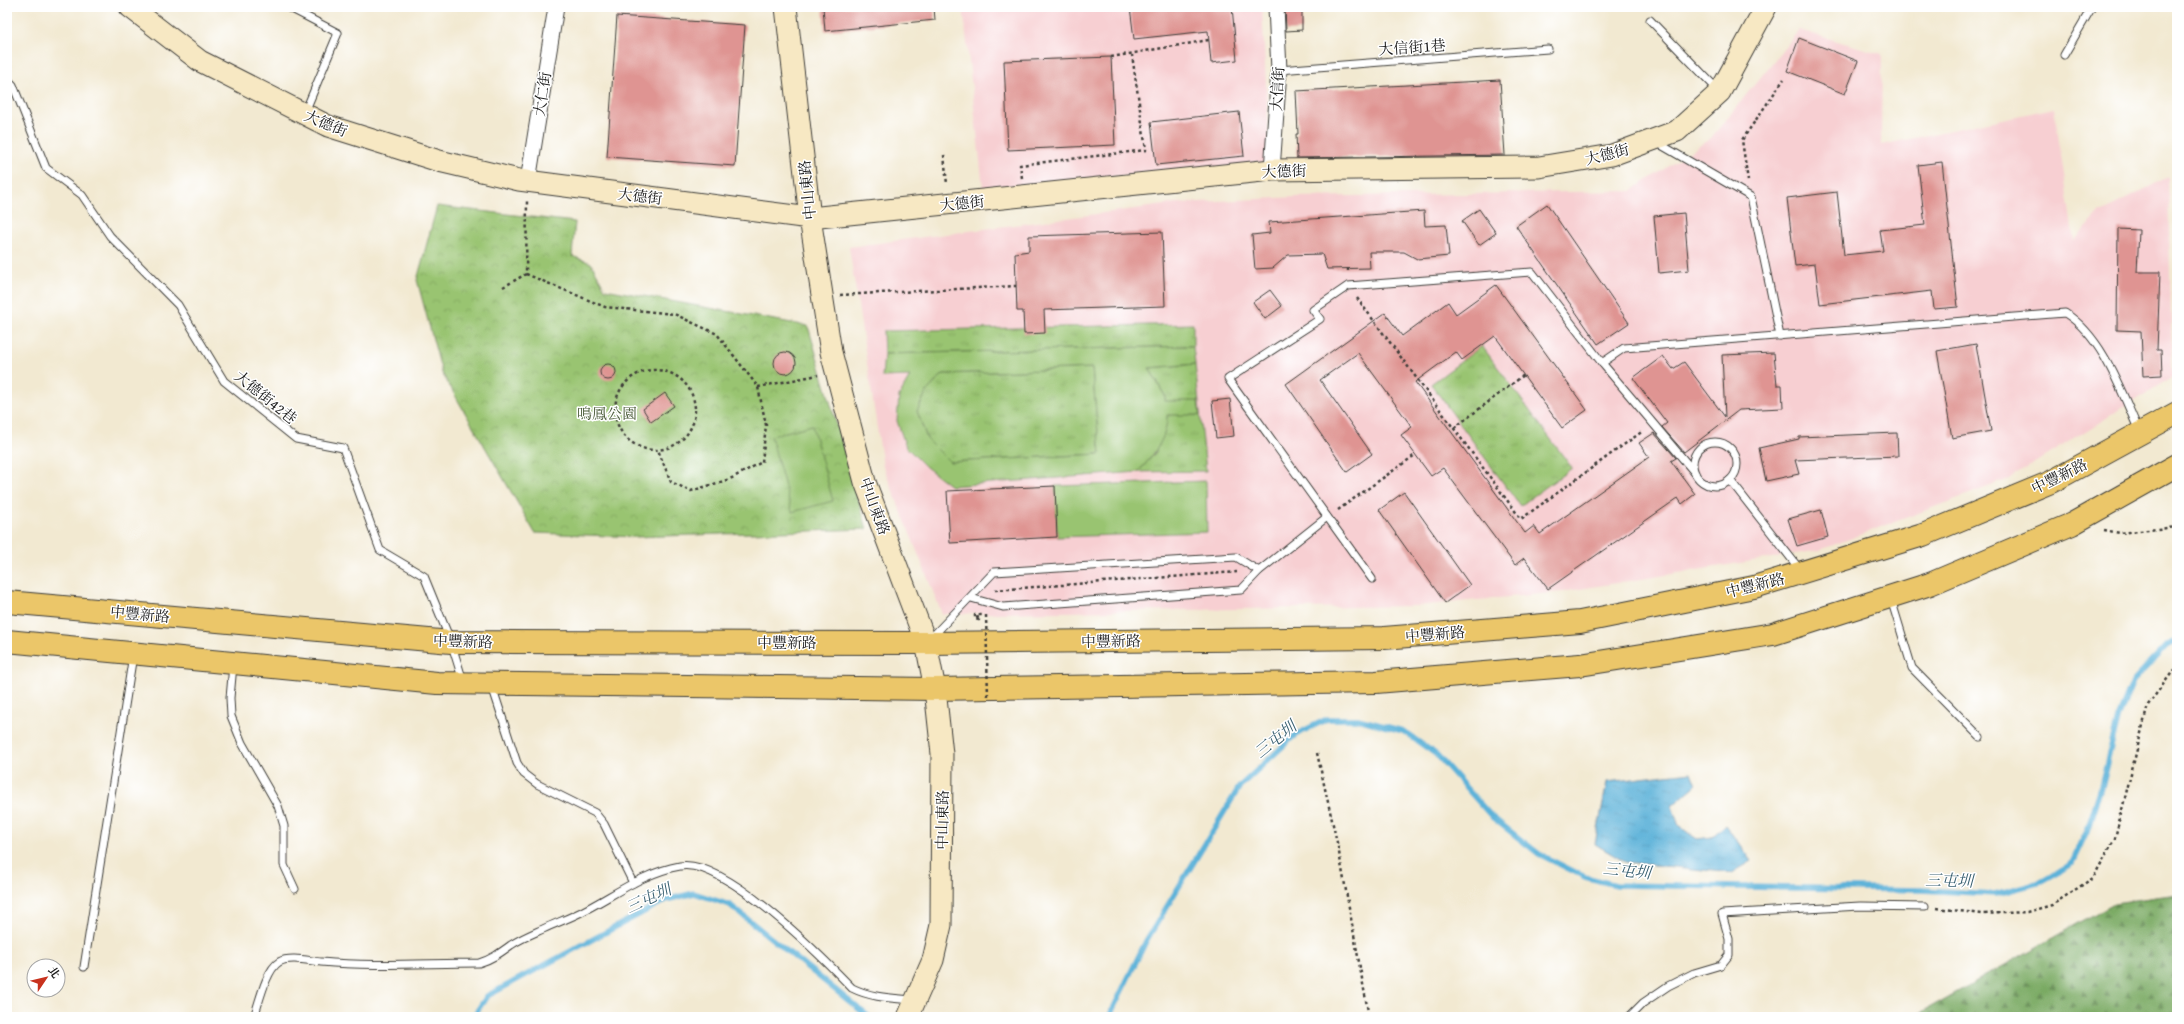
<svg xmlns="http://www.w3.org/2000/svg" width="2184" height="1024" font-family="'Gentium Book Plus','Noto Serif TC',serif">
	<defs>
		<pattern id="grass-tufts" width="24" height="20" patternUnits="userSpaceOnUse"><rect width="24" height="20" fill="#99c471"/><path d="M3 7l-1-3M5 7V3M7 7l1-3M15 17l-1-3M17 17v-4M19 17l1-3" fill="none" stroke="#83a861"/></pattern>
		<pattern id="forest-firs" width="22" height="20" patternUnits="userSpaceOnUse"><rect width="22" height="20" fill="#7aaa63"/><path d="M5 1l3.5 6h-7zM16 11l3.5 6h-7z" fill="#638a51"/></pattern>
		<pattern id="park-crowns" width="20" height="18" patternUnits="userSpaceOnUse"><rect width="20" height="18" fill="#99c471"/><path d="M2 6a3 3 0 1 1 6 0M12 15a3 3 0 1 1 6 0" fill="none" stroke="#83a861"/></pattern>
		<pattern id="water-ripples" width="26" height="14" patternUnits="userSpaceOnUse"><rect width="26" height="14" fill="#5db2d9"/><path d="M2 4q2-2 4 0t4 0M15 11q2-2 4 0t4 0" fill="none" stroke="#5098ba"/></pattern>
	</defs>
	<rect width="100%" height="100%" fill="#fff"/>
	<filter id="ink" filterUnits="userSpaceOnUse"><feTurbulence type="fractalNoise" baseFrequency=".025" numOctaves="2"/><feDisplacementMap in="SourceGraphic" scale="8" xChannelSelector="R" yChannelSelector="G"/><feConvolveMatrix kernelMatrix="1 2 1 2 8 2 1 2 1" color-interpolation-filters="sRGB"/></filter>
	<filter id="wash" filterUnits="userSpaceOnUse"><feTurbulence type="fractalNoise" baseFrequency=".012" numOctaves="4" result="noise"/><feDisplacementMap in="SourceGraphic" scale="16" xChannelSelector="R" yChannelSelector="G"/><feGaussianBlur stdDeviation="0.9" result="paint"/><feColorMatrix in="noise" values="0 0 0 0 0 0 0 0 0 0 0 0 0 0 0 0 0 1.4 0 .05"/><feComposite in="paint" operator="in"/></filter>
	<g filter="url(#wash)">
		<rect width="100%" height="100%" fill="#f2e9d1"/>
		<g fill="#f7cfd2">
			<polygon points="963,7 1262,7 1270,163 983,188"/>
			<polygon points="1799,30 1882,54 1881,145 2054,108 2074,241 2101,212 2168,177 2172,377 2009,479 1820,550 1561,592 1417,606 942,614 883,466 849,247 1179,203 1296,197 1631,191 1711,138"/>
		</g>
		<g fill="url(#grass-tufts)" stroke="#5a7046">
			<polygon points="1193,324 1193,346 884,354 883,331"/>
			<polygon points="1482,346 1572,468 1520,506 1431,384"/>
			<polygon points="1195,364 1206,471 1138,472 1156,452 1165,396 1149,368"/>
			<polygon points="1092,368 1100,454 950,462 927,439 917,411 927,391 943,374"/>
		</g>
		<polygon fill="url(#forest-firs)" stroke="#4b6340" points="2177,894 2177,1017 1913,1017 2114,903"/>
		<polygon fill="url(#park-crowns)" stroke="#5a7046" points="437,206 575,222 572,256 591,263 605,289 808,326 867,529 635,537 535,533 442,373 417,280"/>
		<g fill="#99c471" stroke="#5a7046" fill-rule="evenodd">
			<path d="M1193,346L1195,364L1149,368L1165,396V401H1198L1200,415H1167C1168,438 1152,457 1138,472L951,486L926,467L906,447L897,421L899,396L910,376L882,377L884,354ZM1092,368L1100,454L950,462L927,439L917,411L927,391L943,374Z"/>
			<polygon points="812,425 833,501 792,512 771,436"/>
			<polygon points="1206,481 1207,532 1057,537 1055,486"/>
		</g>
		<polygon fill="url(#water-ripples)" stroke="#3c677a" points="1691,772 1696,785 1672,806 1679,826 1697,839 1712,837 1725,825 1752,861 1732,873 1625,862 1595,844 1607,782"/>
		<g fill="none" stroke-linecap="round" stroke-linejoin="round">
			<g stroke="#5db2d9" stroke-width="5.5">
				<polyline points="473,1017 487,996 666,900 694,893 730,905 869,1017"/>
				<polyline points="1109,1017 1146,941 1240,786 1295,735 1327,719 1358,719 1403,731 1437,755 1492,817 1539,854 1585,877 1616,885 1921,890 1996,894 2041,882 2071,865 2087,831 2101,787 2118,718 2133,681 2166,646 2177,640"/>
			</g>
		</g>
		<g id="blocks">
			<g fill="#df9492">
				<polygon points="823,7 934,7 935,20 825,31"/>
				<polygon points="1130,7 1232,7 1237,60 1211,63 1208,31 1134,39"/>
				<polygon points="1285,7 1302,7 1302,30 1286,31"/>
				<polygon points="617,16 745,25 735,166 607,157"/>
				<polygon points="1799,38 1858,61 1845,94 1787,71"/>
				<polygon points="1111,57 1115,145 1008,150 1004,61"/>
				<polygon points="1500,80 1505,155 1297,158 1296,134 1298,134 1296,91"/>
				<polygon points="1239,112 1244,156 1156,165 1151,122"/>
				<polygon points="1942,162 1958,307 1934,309 1932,291 1820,304 1815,264 1795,266 1787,198 1837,192 1844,255 1883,251 1880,230 1925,225 1918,165"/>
				<polygon points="1547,204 1629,323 1598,344 1516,226"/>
				<polygon points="1479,209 1496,233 1479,245 1462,221"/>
				<polygon points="1424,211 1425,226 1446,225 1449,256 1417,259 1404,252 1369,252 1370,268 1327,269 1322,254 1288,255 1273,268 1255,269 1252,235 1270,233 1269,222"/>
				<polygon points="1684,213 1689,270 1659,273 1654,216"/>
				<polygon points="2118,229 2139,230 2137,272 2160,272 2157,350 2161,350 2162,375 2143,376 2141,331 2117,330"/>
				<polygon points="1162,232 1165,306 1044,310 1045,333 1024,334 1023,311 1017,311 1015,253 1029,251 1029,236"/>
				<polygon points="1496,285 1587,410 1562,428 1495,336 1462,360 1456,352 1415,382 1525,533 1534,526 1540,534 1649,457 1639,443 1654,433 1676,458 1671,461 1695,494 1682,504 1678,498 1548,589 1524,558 1515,565 1443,468 1431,476 1401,435 1412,427 1358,353 1320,380 1372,454 1347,472 1286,384 1385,313 1402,336 1448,302 1456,314"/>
				<polygon points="1270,290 1282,306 1265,319 1253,302"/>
				<polygon points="1976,344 1991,431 1952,438 1937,351"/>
				<circle cx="785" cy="363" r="11"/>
				<polygon points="1774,353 1777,385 1782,385 1783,408 1739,410 1684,452 1662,427 1667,423 1633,378 1663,356 1673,369 1684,362 1725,417 1722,355"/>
				<circle cx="608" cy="372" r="8"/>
				<polygon points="665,393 674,406 651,422 643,409"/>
				<polygon points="1230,399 1234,436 1216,438 1212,401"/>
				<polygon points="1897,433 1898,456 1795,460 1799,474 1766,481 1759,448 1799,439 1799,437"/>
				<polygon points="1055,486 1057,537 950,543 947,491"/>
				<polygon points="1404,492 1470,585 1445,603 1379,510"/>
				<polygon points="1821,510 1828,537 1797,546 1788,519"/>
			</g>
		</g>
	</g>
	<g filter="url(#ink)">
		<use href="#blocks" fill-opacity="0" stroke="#3c3b37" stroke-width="1"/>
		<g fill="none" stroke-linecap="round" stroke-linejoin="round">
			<defs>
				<g id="lane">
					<polyline points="288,7 338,33 305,112"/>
					<polyline points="1650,20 1718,90"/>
					<polyline points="2064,55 2092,7"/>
					<polyline points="1279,70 1548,49"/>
					<polyline points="7,79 13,85 46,168 82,195 110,236 178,305 224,381 296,439 343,448 380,550 424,576 451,642 463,681"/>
					<polyline points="1656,142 1751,197 1780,336"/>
					<polyline points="1602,363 1695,473"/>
					<circle cx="1715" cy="464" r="22"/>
					<polyline points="1730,480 1801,571"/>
					<polyline points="1259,571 1327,517"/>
					<path d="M1372,579L1228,379L1320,319L1313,310L1348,286L1532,272L1602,363L1624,348L2065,313C2103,337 2121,391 2139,431"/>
					<polyline points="1891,599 1912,668 1980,737"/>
					<polyline points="931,638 994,572 1236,557 1259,571 1241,590 1003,607 971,598"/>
					<polyline points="233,665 230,698 231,716 242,743 278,806 284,826 284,865 295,889"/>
					<polyline points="492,686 517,763 524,774 537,784 595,813 604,824 633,883"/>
					<polyline points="84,967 133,655"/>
					<path d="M254,1017C259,1003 266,970 279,962C290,956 309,961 321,962C373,967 427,963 479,963C492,959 500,953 511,945C520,939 532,934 543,929C558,922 573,917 587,909C617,893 646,872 680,866C725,858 822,957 852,988C872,998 892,998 914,1000"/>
					<polyline points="1629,1017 1643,1003 1668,986 1694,973 1721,965 1729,955 1729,939 1722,914 1860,906 1925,907"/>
				</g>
				<g id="street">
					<polyline points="1272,170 1279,70 1276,7"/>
					<polyline points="528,181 556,7"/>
				</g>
				<g id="secondary">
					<polyline points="130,7 200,61 328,126 439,161 519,180 810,218 1272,170 1539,167 1612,155 1677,131 1720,92 1766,7"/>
					<polyline points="786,7 810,218 831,352 865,482 926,643 935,689 942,754 941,925 933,960 908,1017"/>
				</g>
				<g id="primary">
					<polyline points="7,602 451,642 926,643 1384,638 1580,622 1754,587 1923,535 2051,482 2177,413"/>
					<polyline points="7,641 437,683 935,689 1376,682 1580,665 1773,634 1930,584 2072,524 2177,465"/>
				</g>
			</defs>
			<use href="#lane" stroke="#3c3b37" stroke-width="9"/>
			<use href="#street" stroke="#3c3b37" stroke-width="17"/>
			<use href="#secondary" stroke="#3c3b37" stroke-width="23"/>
			<use href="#primary" stroke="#3c3b37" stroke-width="24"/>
			<g stroke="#3c3b37" stroke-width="2.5" stroke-dasharray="3 3" stroke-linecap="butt">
				<polyline points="1111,57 1209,40"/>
				<polyline points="944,155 947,184"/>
				<polyline points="1022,178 1020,165 1146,150 1132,55"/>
				<polyline points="1748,181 1742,140 1784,79"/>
				<polyline points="1348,268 1348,274"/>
				<polyline points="526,274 605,307 674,314 717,334 758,387 766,425 762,462 730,479 691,491 671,482 658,450"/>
				<polyline points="503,287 526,274 527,200"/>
				<polyline points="840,295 1016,286"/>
				<polyline points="1357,298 1521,519 1643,431"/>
				<circle cx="655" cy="410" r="40"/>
				<polyline points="758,387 818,375"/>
				<polyline points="1454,428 1524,375"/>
				<polyline points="1338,510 1415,455"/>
				<polyline points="2104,530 2120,533 2177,527"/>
				<polyline points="995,590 1237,572"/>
				<polyline points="976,618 979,617 979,620 975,619 975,615 982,615"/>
				<polyline points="1317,753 1338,847 1369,1017"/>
				<polyline points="1937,908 1982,914 2027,912 2052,905 2093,878 2115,838 2148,705 2173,671 2177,669"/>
			</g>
			<use href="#lane" stroke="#fff" stroke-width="7"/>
			<use href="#street" stroke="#fff" stroke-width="15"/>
			<use href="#secondary" stroke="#f7e8c3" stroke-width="21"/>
			<use href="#primary" stroke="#ebc669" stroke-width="22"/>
			<polyline stroke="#3c3b37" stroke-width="2.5" stroke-dasharray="3 3" stroke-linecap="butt" points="986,615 988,697"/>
		</g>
	</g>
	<g text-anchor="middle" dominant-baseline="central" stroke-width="3" stroke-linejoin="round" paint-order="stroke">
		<g font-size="15" fill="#1c1c1c" stroke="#fff">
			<text transform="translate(1412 47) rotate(-4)">大信街1巷</text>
			<text transform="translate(1277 89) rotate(-87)">大信街</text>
			<text transform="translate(542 94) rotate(-81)">大仁街</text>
			<text transform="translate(326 123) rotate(23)">大德街</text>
			<text transform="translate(1607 154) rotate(-14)">大德街</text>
			<text transform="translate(1284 171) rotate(-2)">大德街</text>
			<text transform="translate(807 190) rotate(-96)">中山東路</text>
			<text transform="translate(640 196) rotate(7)">大德街</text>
			<text transform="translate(962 203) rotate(-6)">大德街</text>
			<text transform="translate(266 397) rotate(39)">大德街42巷</text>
			<text transform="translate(2059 476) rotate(-26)">中豐新路</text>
			<text transform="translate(875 506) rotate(70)">中山東路</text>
			<text transform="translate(1755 585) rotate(-14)">中豐新路</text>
			<text transform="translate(140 614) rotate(5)">中豐新路</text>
			<text transform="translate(1435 634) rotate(-5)">中豐新路</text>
			<text transform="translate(463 641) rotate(2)">中豐新路</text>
			<text transform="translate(1111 641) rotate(-1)">中豐新路</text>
			<text x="787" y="642">中豐新路</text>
			<text transform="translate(942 820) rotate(-89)">中山東路</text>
		</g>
		<g font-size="15" fill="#4e5f3e" stroke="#fff">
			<text x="607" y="413">鳴鳳公園</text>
		</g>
		<g font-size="16" font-style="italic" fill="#396071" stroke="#fff">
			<text transform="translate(1275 739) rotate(-39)">三屯圳</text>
			<text transform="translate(1627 870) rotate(6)">三屯圳</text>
			<text transform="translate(1949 880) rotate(1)">三屯圳</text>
			<text transform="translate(648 898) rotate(-25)">三屯圳</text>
		</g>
	</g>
	<rect width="2184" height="1024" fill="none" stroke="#fff" stroke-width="24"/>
	<g transform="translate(46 978) rotate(55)"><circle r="19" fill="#ffffff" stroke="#a4a4a4"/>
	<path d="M0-3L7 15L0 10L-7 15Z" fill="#c8321e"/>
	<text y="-6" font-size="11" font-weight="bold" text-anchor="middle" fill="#1c1c1c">北</text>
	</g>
</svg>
